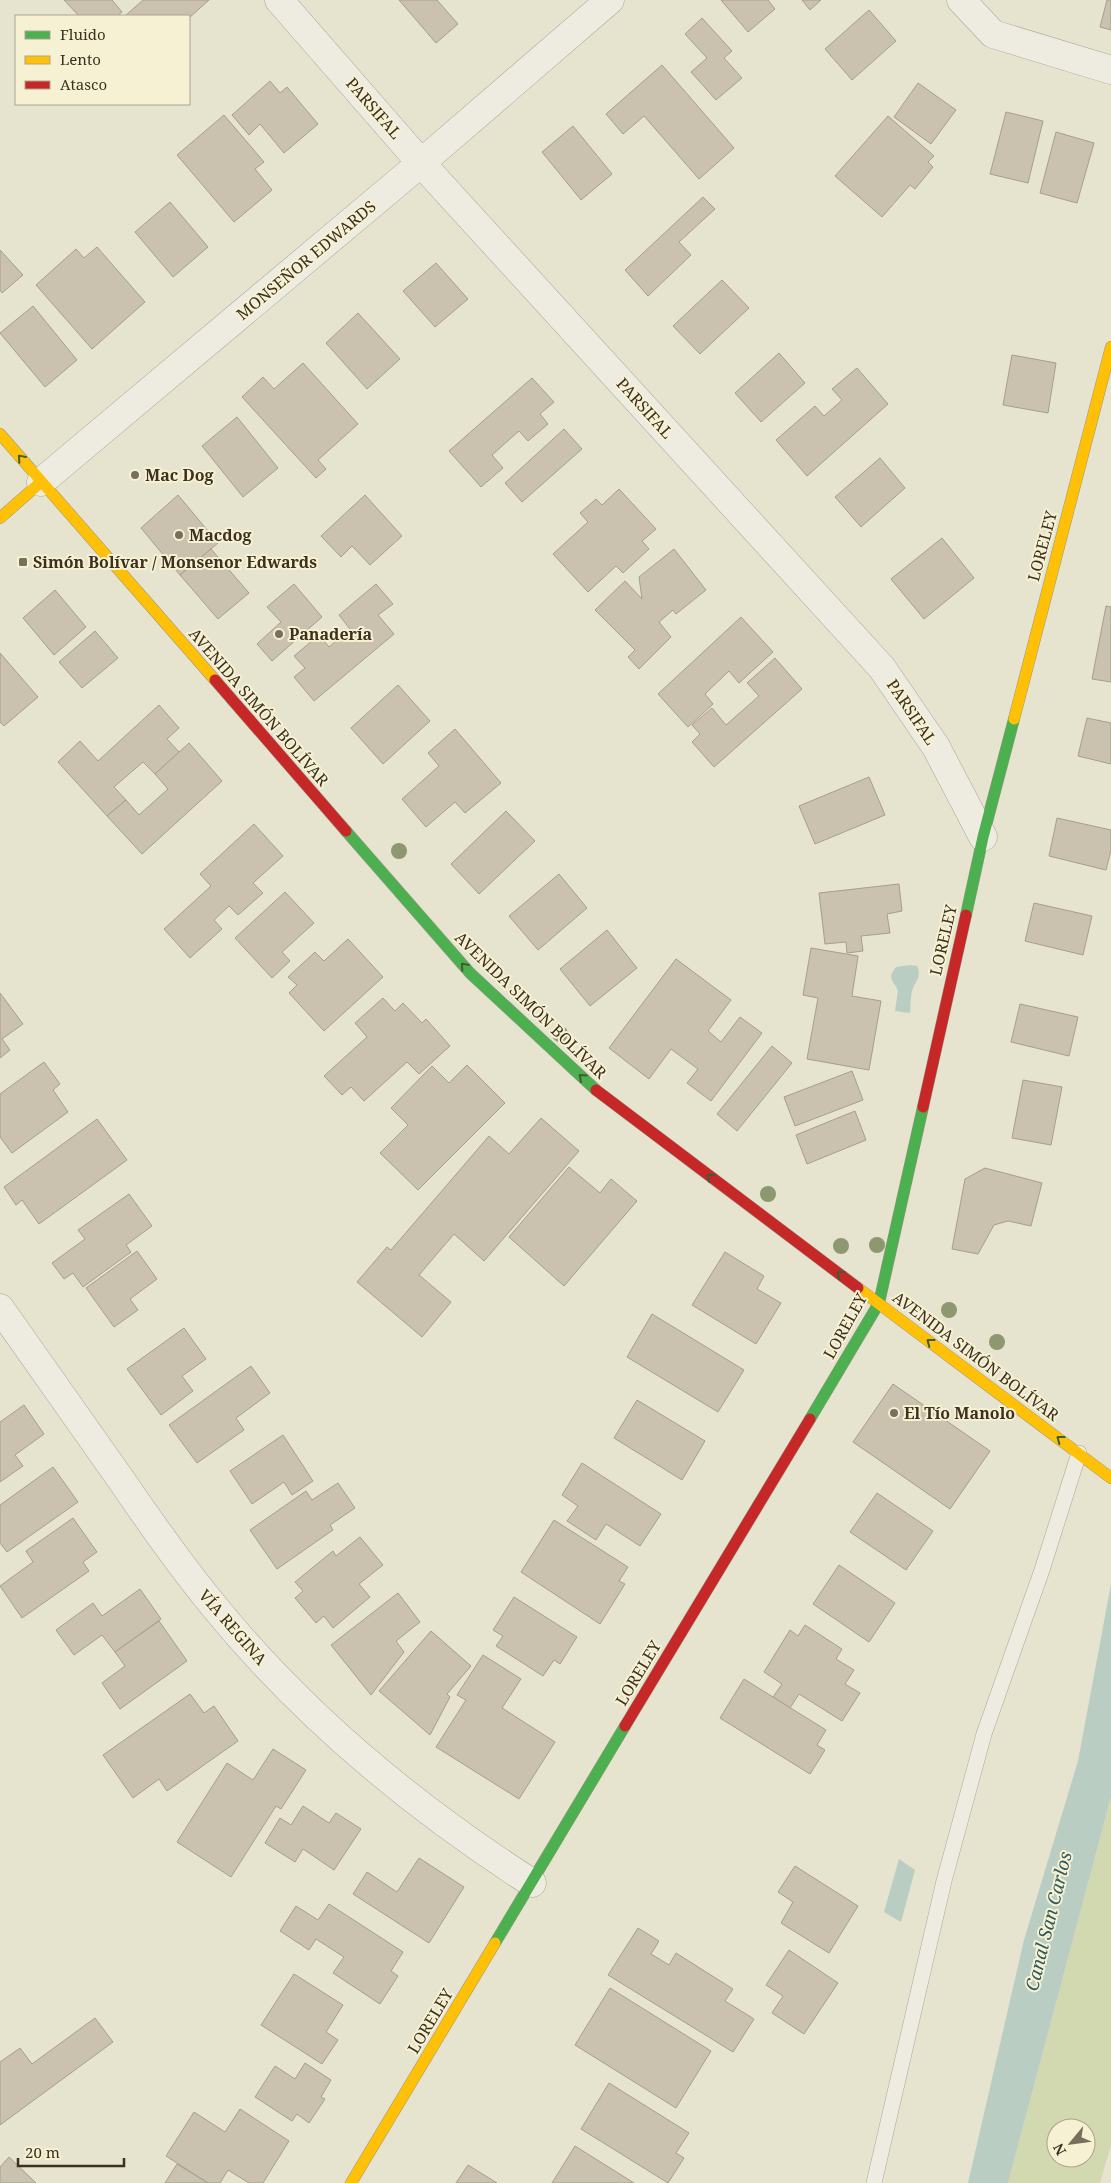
<svg xmlns="http://www.w3.org/2000/svg" width="1111" height="2183" font-family="'Noto Serif',serif">
	<rect width="100%" height="100%" fill="#e6e3ce"/>
	<path fill="#d2d9b0" fill-rule="evenodd" d="M1111,1797V2145L1100,2183H1008ZM1056,2128H1086V2158H1056Z"/>
	<g fill="#b9cdc3">
		<path d="M910,965L917,966C922,976 916,981 913,988C910,995 911,1005 910,1013L895,1011L898,991C894,980 886,979 896,967Z"/>
		<polygon points="1111,1584 1111,1797 1008,2183 968,2183 1024,1940 1078,1761"/>
		<polygon points="899,1859 915,1870 901,1922 884,1912"/>
	</g>
	<g fill="#cac1af" stroke="#a79e8d">
		<polygon points="64,0 112,0 122,12 117,16 79,16"/>
		<polygon points="143,0 209,0 189,18 189,16 125,16"/>
		<polygon points="399,0 437,0 458,24 436,43"/>
		<polygon points="721,0 768,0 775,9 748,32"/>
		<polygon points="802,0 821,0 810,10"/>
		<polygon points="1107,0 1111,0 1111,30 1100,27"/>
		<polygon points="869,10 896,41 852,80 825,49"/>
		<polygon points="702,18 732,51 724,58 742,78 716,100 691,72 707,58 685,34"/>
		<polygon points="662,65 734,148 699,179 644,116 623,134 606,114"/>
		<polygon points="270,81 280,93 287,87 318,124 284,153 260,124 249,135 232,115"/>
		<polygon points="918,83 956,110 931,144 894,117"/>
		<polygon points="1006,112 1043,121 1028,183 990,174"/>
		<polygon points="224,115 264,162 255,169 272,190 234,222 177,155"/>
		<polygon points="888,116 934,156 928,162 933,167 915,189 910,185 882,217 835,176"/>
		<polygon points="573,126 612,174 581,200 542,152"/>
		<polygon points="1056,132 1094,143 1077,203 1040,193"/>
		<polygon points="703,197 715,209 679,242 691,255 648,296 625,270"/>
		<polygon points="170,202 208,247 173,277 135,232"/>
		<polygon points="97,247 145,302 92,349 36,285 76,249 84,258"/>
		<polygon points="0,250 23,275 2,293 0,290"/>
		<polygon points="436,263 468,299 435,327 403,291"/>
		<polygon points="722,280 749,308 700,354 673,326"/>
		<polygon points="33,306 77,360 45,387 0,333"/>
		<polygon points="358,313 400,359 367,389 326,343"/>
		<polygon points="779,353 805,383 761,422 735,393"/>
		<polygon points="1012,355 1056,363 1048,413 1003,405"/>
		<polygon points="303,363 358,424 318,460 326,469 316,478 242,397 263,377 274,389"/>
		<polygon points="857,368 888,404 807,476 776,440 815,406 824,416 842,400 832,389"/>
		<polygon points="532,378 554,402 540,414 548,424 528,441 519,431 492,455 503,468 481,487 449,451"/>
		<polygon points="237,417 278,468 243,497 202,446"/>
		<polygon points="564,429 582,449 522,502 505,483"/>
		<polygon points="880,458 905,488 861,527 835,497"/>
		<polygon points="619,489 656,529 642,541 649,549 623,573 616,566 588,592 553,554 588,522 580,513 596,499 602,505"/>
		<polygon points="178,495 218,543 180,575 141,528"/>
		<polygon points="365,495 402,536 370,565 352,546 341,557 321,536"/>
		<polygon points="942,538 974,578 924,619 891,579"/>
		<polygon points="211,549 249,593 218,619 180,575"/>
		<polygon points="674,549 706,590 676,614 673,610 659,622 671,637 639,669 628,657 635,650 595,610 625,581 642,599 639,577"/>
		<polygon points="294,584 322,617 272,661 257,644 281,622 267,607"/>
		<polygon points="376,584 393,604 378,615 394,634 314,701 294,677 305,668 294,656 319,635 329,647 350,629 339,615"/>
		<polygon points="55,590 86,627 54,655 23,618"/>
		<polygon points="1106,606 1111,607 1111,682 1092,679"/>
		<polygon points="741,617 773,652 739,683 729,671 705,694 713,704 688,727 658,694"/>
		<polygon points="95,631 118,658 82,688 59,662"/>
		<polygon points="0,653 38,697 4,726 0,722"/>
		<polygon points="775,658 802,689 714,767 692,742 700,734 692,725 712,708 726,725 759,696 747,683"/>
		<polygon points="398,685 430,721 383,764 351,728"/>
		<polygon points="159,705 179,728 167,739 179,752 155,774 143,762 114,787 126,800 107,816 58,762 80,741 98,761"/>
		<polygon points="1087,718 1111,723 1111,764 1078,756"/>
		<polygon points="455,729 501,783 465,813 455,802 426,827 402,799 439,766 428,753"/>
		<polygon points="189,743 222,781 142,854 107,816 126,800 139,815 168,789 155,774"/>
		<polygon points="869,777 885,815 815,844 799,806"/>
		<polygon points="506,811 535,841 479,894 451,864"/>
		<polygon points="1057,818 1111,830 1111,850 1106,870 1049,856"/>
		<polygon points="254,824 283,856 253,883 263,893 238,915 229,906 214,920 222,929 190,958 164,929 211,886 200,874"/>
		<polygon points="559,874 587,908 538,950 509,916"/>
		<polygon points="899,884 902,911 887,914 890,933 861,936 863,951 847,953 846,942 825,944 819,893"/>
		<polygon points="285,892 314,923 282,952 290,961 272,978 235,938"/>
		<polygon points="1034,903 1092,916 1083,955 1025,941"/>
		<polygon points="607,930 637,968 590,1006 560,969"/>
		<polygon points="348,939 383,977 324,1031 289,993 297,985 288,977 315,952 324,961"/>
		<polygon points="811,948 858,956 852,996 881,1001 869,1070 807,1059 818,998 803,995"/>
		<polygon points="676,959 731,1000 708,1031 721,1042 740,1017 762,1033 711,1101 687,1083 698,1069 671,1049 649,1079 609,1048"/>
		<polygon points="0,993 23,1024 2,1039 10,1050 0,1058"/>
		<polygon points="383,998 395,1011 403,1003 422,1023 426,1019 450,1046 419,1074 407,1062 364,1101 351,1087 342,1095 324,1076 367,1037 355,1023"/>
		<polygon points="1020,1004 1078,1017 1069,1056 1011,1042"/>
		<polygon points="772,1046 792,1063 737,1131 717,1114"/>
		<polygon points="44,1062 60,1084 53,1090 68,1112 12,1153 0,1137 0,1094"/>
		<polygon points="467,1065 505,1103 418,1190 380,1153 408,1125 391,1108 432,1066 449,1083"/>
		<polygon points="852,1071 863,1100 795,1126 784,1097"/>
		<polygon points="1023,1080 1062,1087 1051,1145 1012,1138"/>
		<polygon points="855,1111 866,1140 807,1164 796,1135"/>
		<polygon points="541,1118 579,1151 484,1261 454,1234 419,1275 451,1302 422,1337 357,1282 387,1247 391,1250 489,1136 509,1154"/>
		<polygon points="97,1119 127,1160 39,1224 22,1200 16,1205 4,1187"/>
		<polygon points="569,1167 600,1193 611,1179 637,1201 564,1286 509,1237"/>
		<polygon points="985,1168 1042,1183 1031,1226 1008,1221 994,1225 978,1254 952,1249 965,1179"/>
		<polygon points="129,1194 152,1226 126,1245 131,1252 83,1287 73,1273 64,1279 52,1263 85,1239 78,1230"/>
		<polygon points="137,1251 157,1279 130,1299 138,1310 114,1327 86,1288"/>
		<polygon points="725,1252 764,1276 757,1289 781,1303 756,1344 692,1305"/>
		<polygon points="652,1314 744,1370 718,1412 627,1357"/>
		<polygon points="184,1328 206,1359 182,1376 193,1391 161,1415 127,1369"/>
		<polygon points="251,1366 270,1393 236,1418 244,1430 197,1463 169,1425"/>
		<polygon points="893,1384 990,1451 950,1509 853,1442"/>
		<polygon points="637,1400 705,1441 682,1480 614,1438"/>
		<polygon points="24,1405 44,1434 15,1455 23,1466 0,1482 0,1422"/>
		<polygon points="283,1435 313,1481 292,1495 284,1482 252,1504 230,1471"/>
		<polygon points="582,1463 661,1514 640,1546 606,1524 596,1540 567,1521 578,1506 562,1495"/>
		<polygon points="53,1467 78,1502 7,1552 0,1543 0,1505"/>
		<polygon points="338,1483 355,1508 330,1525 333,1530 277,1569 250,1530 306,1491 312,1500"/>
		<polygon points="877,1493 933,1531 906,1570 850,1532"/>
		<polygon points="73,1518 97,1552 83,1562 89,1571 22,1618 0,1586 33,1562 26,1551"/>
		<polygon points="554,1520 628,1567 619,1581 625,1584 600,1624 521,1572"/>
		<polygon points="360,1537 383,1565 359,1584 370,1597 333,1628 324,1616 316,1623 295,1598 303,1591 295,1582 333,1551 336,1556"/>
		<polygon points="839,1565 895,1603 869,1642 813,1604"/>
		<polygon points="140,1589 161,1619 115,1652 102,1635 74,1655 56,1630 93,1603 102,1616"/>
		<polygon points="398,1593 420,1622 396,1641 404,1652 371,1695 331,1645"/>
		<polygon points="514,1597 577,1637 560,1664 554,1660 543,1676 496,1646 503,1636 493,1630"/>
		<polygon points="159,1621 187,1661 120,1709 102,1683 125,1666 115,1652"/>
		<polygon points="805,1625 842,1649 836,1659 854,1670 845,1684 860,1693 842,1721 799,1694 790,1708 773,1697 782,1684 764,1672 790,1630 798,1636"/>
		<polygon points="431,1631 471,1666 447,1694 450,1697 430,1735 379,1691"/>
		<polygon points="483,1655 521,1679 502,1708 555,1742 519,1799 436,1747 466,1700 457,1695"/>
		<polygon points="744,1679 826,1730 817,1745 825,1750 810,1774 720,1718"/>
		<polygon points="190,1694 204,1713 214,1706 238,1741 167,1791 159,1779 133,1798 103,1755"/>
		<polygon points="273,1749 306,1770 281,1809 276,1806 231,1877 177,1842 227,1763 253,1780"/>
		<polygon points="303,1806 329,1823 336,1813 361,1829 334,1870 303,1849 295,1862 265,1843 280,1818 291,1825"/>
		<polygon points="419,1858 464,1887 429,1943 353,1894 367,1872 397,1892"/>
		<polygon points="795,1866 858,1906 829,1953 781,1923 793,1902 778,1892"/>
		<polygon points="329,1904 403,1952 391,1971 398,1976 380,2004 333,1973 344,1957 316,1939 309,1950 280,1931 296,1906 318,1920"/>
		<polygon points="638,1928 659,1941 651,1954 669,1965 676,1953 733,1989 725,2001 754,2019 733,2052 608,1975"/>
		<polygon points="789,1950 838,1983 804,2034 772,2013 783,1996 766,1985"/>
		<polygon points="294,1974 343,2005 326,2032 338,2040 322,2064 261,2025"/>
		<polygon points="610,1988 711,2051 676,2108 575,2045"/>
		<polygon points="95,2018 113,2042 0,2125 0,2062 20,2048 32,2064"/>
		<polygon points="305,2063 331,2080 321,2097 325,2099 309,2123 297,2114 292,2121 255,2097 275,2066 295,2079"/>
		<polygon points="609,2083 689,2133 676,2153 684,2158 668,2183 581,2129"/>
		<polygon points="240,2109 289,2141 263,2183 249,2183 228,2170 220,2183 208,2183 166,2156 194,2112 225,2132"/>
		<polygon points="575,2146 634,2183 552,2183"/>
		<polygon points="9,2157 36,2183 0,2183 0,2167"/>
		<polygon points="177,2164 208,2183 165,2183"/>
		<polygon points="468,2165 497,2183 456,2183"/>
	</g>
	<g fill="none" stroke-linecap="round" stroke-linejoin="round">
		<defs>
			<polyline id="lane" points="874,2183 944,1881 984,1734 1042,1570 1079,1453"/>
			<g id="street">
				<polyline points="279,0 421,163 882,668 936,747 983,837"/>
				<polyline points="961,0 993,34 1111,70"/>
				<polyline points="41,482 421,163 610,0"/>
				<path d="M0,1308C41,1367 83,1425 124,1484C152,1525 181,1566 213,1605C303,1716 412,1806 532,1883"/>
			</g>
			<g id="fast">
				<polyline points="346,831 470,973 596,1090"/>
				<polyline points="966,915 983,837 1014,719"/>
				<polyline points="810,1419 879,1303 923,1107"/>
				<polyline points="495,1943 625,1726"/>
			</g>
			<g id="slow">
				<polyline points="0,434 215,680"/>
				<polyline points="0,518 41,482"/>
				<polyline points="1014,719 1111,347"/>
				<polyline points="858,1288 1111,1478"/>
				<polyline points="351,2183 495,1943"/>
			</g>
			<g id="jam">
				<polyline points="215,680 346,831"/>
				<polyline points="596,1090 858,1288"/>
				<polyline points="923,1107 966,915"/>
				<polyline points="625,1726 810,1419"/>
			</g>
		</defs>
		<use href="#lane" stroke="#aba697" stroke-width="16"/>
		<use href="#street" stroke="#aba697" stroke-width="29"/>
		<use href="#fast" stroke="#9b9686" stroke-width="12"/>
		<use href="#slow" stroke="#9b9686" stroke-width="12"/>
		<use href="#jam" stroke="#9b9686" stroke-width="12"/>
		<use href="#lane" stroke="#eeece0" stroke-width="15"/>
		<use href="#street" stroke="#eeece0" stroke-width="28"/>
		<use href="#fast" stroke="#4caf50" stroke-width="11"/>
		<use href="#slow" stroke="#ffc107" stroke-width="11"/>
		<use href="#jam" stroke="#c62828" stroke-width="11"/>
	</g>
	<g fill="#8d9770">
		<circle cx="399" cy="851" r="8"/>
		<circle cx="560" cy="1034" r="8"/>
		<circle cx="768" cy="1194" r="8"/>
		<circle cx="877" cy="1245" r="8"/>
		<circle cx="841" cy="1246" r="8"/>
		<circle cx="949" cy="1310" r="8"/>
		<circle cx="997" cy="1342" r="8"/>
	</g>
	<defs><path id="oneway-chevron" d="M-2-3.5L2.5 0L-2 3.5" fill="none" stroke-width="1.6" stroke-linecap="round" stroke-linejoin="round" transform="scale(1.25)"/></defs>
	<g stroke="#425c30">
		<use href="#oneway-chevron" transform="translate(21 458) rotate(-131)"/>
		<use href="#oneway-chevron" transform="translate(464 966) rotate(-131)"/>
		<use href="#oneway-chevron" transform="translate(582 1077) rotate(-138)"/>
		<use href="#oneway-chevron" transform="translate(710 1177) rotate(-143)"/>
		<use href="#oneway-chevron" transform="translate(840 1274) rotate(-143)"/>
		<use href="#oneway-chevron" transform="translate(930 1342) rotate(-143)"/>
		<use href="#oneway-chevron" transform="translate(1060 1439) rotate(-143)"/>
	</g>
	<g fill="#786f5c" stroke="#f7f1d4" stroke-width="2">
		<circle cx="135" cy="475" r="5"/>
		<circle cx="179" cy="535" r="5"/>
		<rect x="18" y="557" width="10" height="10" rx="2.5"/>
		<circle cx="279" cy="634" r="5"/>
		<circle cx="894" cy="1413" r="5"/>
	</g>
	<g text-anchor="middle" dominant-baseline="central" stroke-width="4" stroke-linejoin="round" paint-order="stroke">
		<g font-size="16" fill="#3c301e" stroke="#f7f1d4">
			<text transform="translate(374 108) rotate(49)">PARSIFAL</text>
			<text transform="translate(306 260) rotate(-40)">MONSEÑOR EDWARDS</text>
			<text transform="translate(645 408) rotate(48)">PARSIFAL</text>
			<text transform="translate(1042 546) rotate(-75)">LORELEY</text>
			<text transform="translate(259 707) rotate(49)">AVENIDA SIMÓN BOLÍVAR</text>
			<text transform="translate(912 712) rotate(56)">PARSIFAL</text>
			<text transform="translate(943 940) rotate(-77)">LORELEY</text>
			<text transform="translate(531 1005) rotate(44)">AVENIDA SIMÓN BOLÍVAR</text>
			<text transform="translate(845 1326) rotate(-61)">LORELEY</text>
			<text transform="translate(976 1356) rotate(37)">AVENIDA SIMÓN BOLÍVAR</text>
			<text transform="translate(233 1627) rotate(49)">VÍA REGINA</text>
			<text transform="translate(638 1673) rotate(-59)">LORELEY</text>
			<text transform="translate(430 2021) rotate(-59)">LORELEY</text>
		</g>
		<g font-size="16" font-weight="bold" fill="#3c301e" stroke="#f7f1d4" text-anchor="start">
			<text x="145" y="475">Mac Dog</text>
			<text x="189" y="535">Macdog</text>
			<text x="33" y="562">Simón Bolívar / Monsenor Edwards</text>
			<text x="289" y="634">Panadería</text>
			<text x="904" y="1413">El Tío Manolo</text>
		</g>
		<g font-size="18" font-style="italic" fill="#2d5a5c" stroke="#f7f1d4">
			<text transform="translate(1048 1921) rotate(-76)">Canal San Carlos</text>
		</g>
	</g>
	<rect x="15" y="15" width="175" height="90" fill="#f7f1d4" stroke="#aca48b"/>
	<rect x="25" y="31" width="25" height="8" fill="#4caf50" stroke="#aca48b"/>
	<text x="60" y="40" font-size="15" fill="#3c301e">Fluido</text>
	<rect x="25" y="56" width="25" height="8" fill="#ffc107" stroke="#aca48b"/>
	<text x="60" y="65" font-size="15" fill="#3c301e">Lento</text>
	<rect x="25" y="81" width="25" height="8" fill="#c62828" stroke="#aca48b"/>
	<text x="60" y="90" font-size="15" fill="#3c301e">Atasco</text>
	<g transform="translate(1071 2143) rotate(241)"><circle r="24" fill="#f7f1d4" stroke="#aca48b"/>
	<path d="M0-4L9 19L0 12L-9 19Z" fill="#786f5c"/>
	<text y="-8" font-size="14" font-weight="bold" text-anchor="middle" fill="#3c301e">N</text>
	</g>
	<path d="M18 2158v8h106v-8" fill="none" stroke="#3c301e" stroke-width="2.5"/>
	<text x="25" y="2158" font-size="15" fill="#3c301e" stroke="#f7f1d4" stroke-width="4" paint-order="stroke">20 m</text>
</svg>
